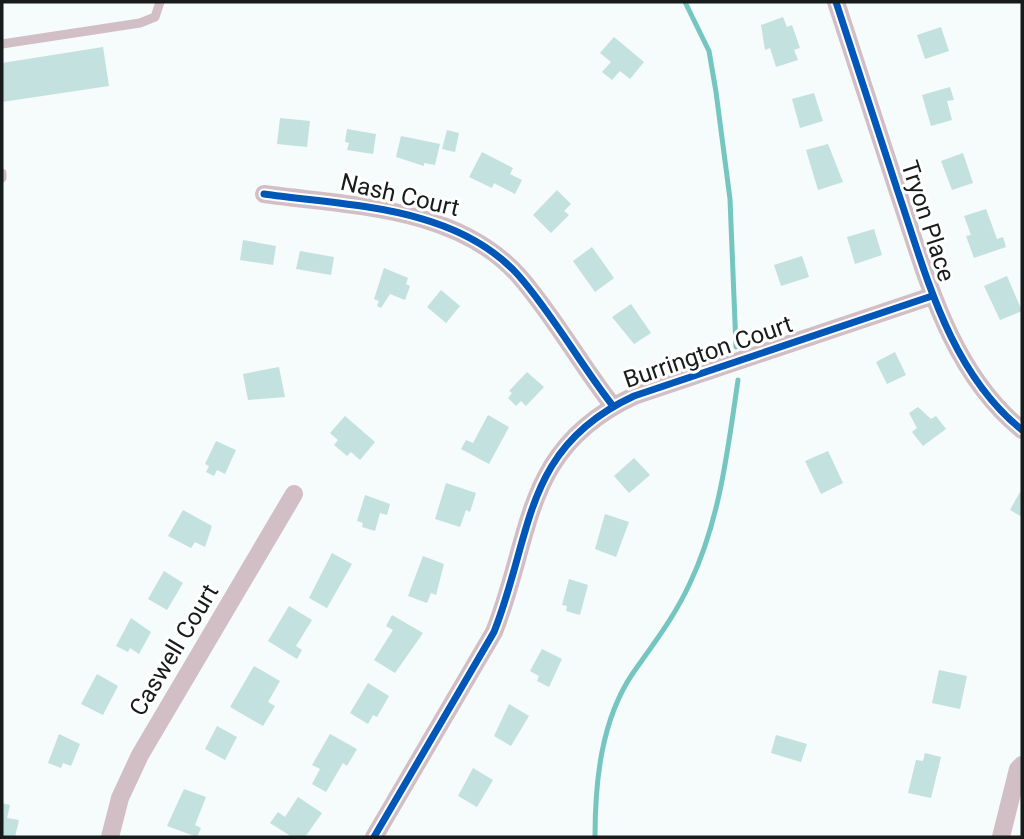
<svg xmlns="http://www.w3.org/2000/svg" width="1024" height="839" font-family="Roboto,sans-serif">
	<rect width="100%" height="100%" fill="#f6fbfb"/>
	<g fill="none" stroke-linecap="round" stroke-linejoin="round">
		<g stroke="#75c6c0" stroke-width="5">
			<polyline points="685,2 709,51 716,92 730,199 736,347"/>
			<path d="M595,837C595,782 601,720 633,673C654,643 675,616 690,583C720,520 728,448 738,380"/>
		</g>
	</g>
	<g fill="#c3e1df">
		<polygon points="783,17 787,27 792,25 800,48 794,50 798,60 776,67 770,48 765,50 761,25"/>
		<polygon points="941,27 949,51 925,59 917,35"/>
		<polygon points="614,37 644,62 630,79 620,71 612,80 602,72 611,62 600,53"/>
		<polygon points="103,47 109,86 2,102 2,63"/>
		<polygon points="950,87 954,100 947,101 952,120 931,126 922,95"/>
		<polygon points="814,93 823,121 800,128 792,99"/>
		<polygon points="280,118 310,121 307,147 277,144"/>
		<polygon points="347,129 376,134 373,154 347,150 349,143 345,142"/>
		<polygon points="447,130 459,133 455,152 442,149"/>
		<polygon points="401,136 440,144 435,165 424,163 424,166 396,157"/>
		<polygon points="828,144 843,182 818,190 806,150"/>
		<polygon points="482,152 513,168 510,174 522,180 515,194 494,183 492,188 469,177"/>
		<polygon points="963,153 973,183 952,190 941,161"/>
		<polygon points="557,190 571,204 564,211 569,215 551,233 533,215"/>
		<polygon points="986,209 997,239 1003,237 1006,247 974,258 966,236 971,235 964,216"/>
		<polygon points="874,229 882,255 855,264 847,237"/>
		<polygon points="243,240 276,246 273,265 240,260"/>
		<polygon points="592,247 614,278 595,292 573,261"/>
		<polygon points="300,251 334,257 331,275 296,269"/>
		<polygon points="802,256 809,277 781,286 774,265"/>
		<polygon points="384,268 408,278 406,284 410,286 405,300 390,294 381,308 377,306 379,301 374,299"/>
		<polygon points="1007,276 1022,311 1000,320 984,286"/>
		<polygon points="441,290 460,306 446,323 427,307"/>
		<polygon points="631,304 651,333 634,344 612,317"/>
		<polygon points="895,352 906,375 887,384 876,362"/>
		<polygon points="279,367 285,397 248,400 243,374"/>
		<polygon points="527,372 544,387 526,406 521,401 516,406 508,398 512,393 509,391"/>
		<polygon points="918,407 931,419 936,416 946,429 923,446 912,432 917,428 909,413"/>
		<polygon points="488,415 509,427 489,464 461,449 466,440 473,443"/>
		<polygon points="345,416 375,442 360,460 351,452 347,456 334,445 338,440 330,433"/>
		<polygon points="216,441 236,450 225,474 217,470 214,476 206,472 209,466 205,464"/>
		<polygon points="828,451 843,483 821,494 805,461"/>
		<polygon points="634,458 650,475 629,493 614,476"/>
		<polygon points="446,483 476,493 470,512 466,510 460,527 435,519"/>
		<polygon points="1020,492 1022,493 1022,517 1010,510"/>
		<polygon points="365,495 390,504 387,515 380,513 375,531 362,527 363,523 357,521"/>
		<polygon points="183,510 212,526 205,547 195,542 191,548 168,536"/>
		<polygon points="605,514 629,522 616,557 595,549"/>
		<polygon points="332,553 352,564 327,608 309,598"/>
		<polygon points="423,556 444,564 436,595 431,593 427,603 408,596"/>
		<polygon points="164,571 183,583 167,610 148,599"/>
		<polygon points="569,579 588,585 580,615 566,611 567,606 562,605"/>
		<polygon points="289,606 312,620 296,646 302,650 297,659 268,641"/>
		<polygon points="392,615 423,633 395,673 374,660 393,630 386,626"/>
		<polygon points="131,618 151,632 139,654 130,648 128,652 116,646"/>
		<polygon points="542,649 562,659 549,687 537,681 539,676 530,671"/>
		<polygon points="254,666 280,681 268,702 275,706 263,726 230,707"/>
		<polygon points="939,670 967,676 960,709 932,703"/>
		<polygon points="97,674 118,686 103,715 81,704"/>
		<polygon points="368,683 389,696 377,717 373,715 368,724 350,713"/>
		<polygon points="509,704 529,716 511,746 494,736"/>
		<polygon points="217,726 237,737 225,760 205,749"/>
		<polygon points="59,734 80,744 71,766 63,763 61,768 48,763"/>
		<polygon points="330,734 357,749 347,766 343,763 326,792 312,784 320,769 312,765"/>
		<polygon points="776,735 807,744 801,762 771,753"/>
		<polygon points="925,753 941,757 931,798 908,793 916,760 923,761"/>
		<polygon points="473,768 493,780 477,807 458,796"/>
		<polygon points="184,789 206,797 195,825 201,828 197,837 167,826"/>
		<polygon points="298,797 322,813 305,837 292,837 270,823 278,812 285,817"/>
		<polygon points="2,803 10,805 7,818 19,820 15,837 2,837"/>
	</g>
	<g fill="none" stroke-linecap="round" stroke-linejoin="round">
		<g stroke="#d2bfc5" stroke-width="9">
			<polyline points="2,44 140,23 155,17 160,2"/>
			<polyline points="2,173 2,178"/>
		</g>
		<g stroke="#d2bfc5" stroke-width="18">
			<path d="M836,2C856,64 877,126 897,189C926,274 949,371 1022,430"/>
			<path d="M264,194C350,206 457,206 519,276C554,316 580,364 613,406"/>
			<polyline points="110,837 120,798 140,755 294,494"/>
			<path d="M374,837L494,632C533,534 522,448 634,396L932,296"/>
			<polyline points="1001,837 1018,769 1022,765"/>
		</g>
		<defs>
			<g id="cycleway">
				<path d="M836,2C856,64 877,126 897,189C926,274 949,371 1022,430"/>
				<path d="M264,194C350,206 457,206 519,276C554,316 580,364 613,406"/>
				<path d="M374,837L494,632C533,534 522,448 634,396L932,296"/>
			</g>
		</defs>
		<use href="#cycleway" stroke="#fff" stroke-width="11"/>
		<use href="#cycleway" stroke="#0057b8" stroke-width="7"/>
	</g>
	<g text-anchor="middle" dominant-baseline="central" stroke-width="6" stroke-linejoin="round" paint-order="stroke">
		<g font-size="24" fill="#171b1a" stroke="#fff">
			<text transform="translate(400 195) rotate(13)">Nash Court</text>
			<text transform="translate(928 221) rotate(72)">Tryon Place</text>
			<text transform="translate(708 352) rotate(-19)">Burrington Court</text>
			<text transform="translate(174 650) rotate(-59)">Caswell Court</text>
		</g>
	</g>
	<rect width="1024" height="839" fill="none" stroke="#171b1a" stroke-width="7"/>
</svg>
